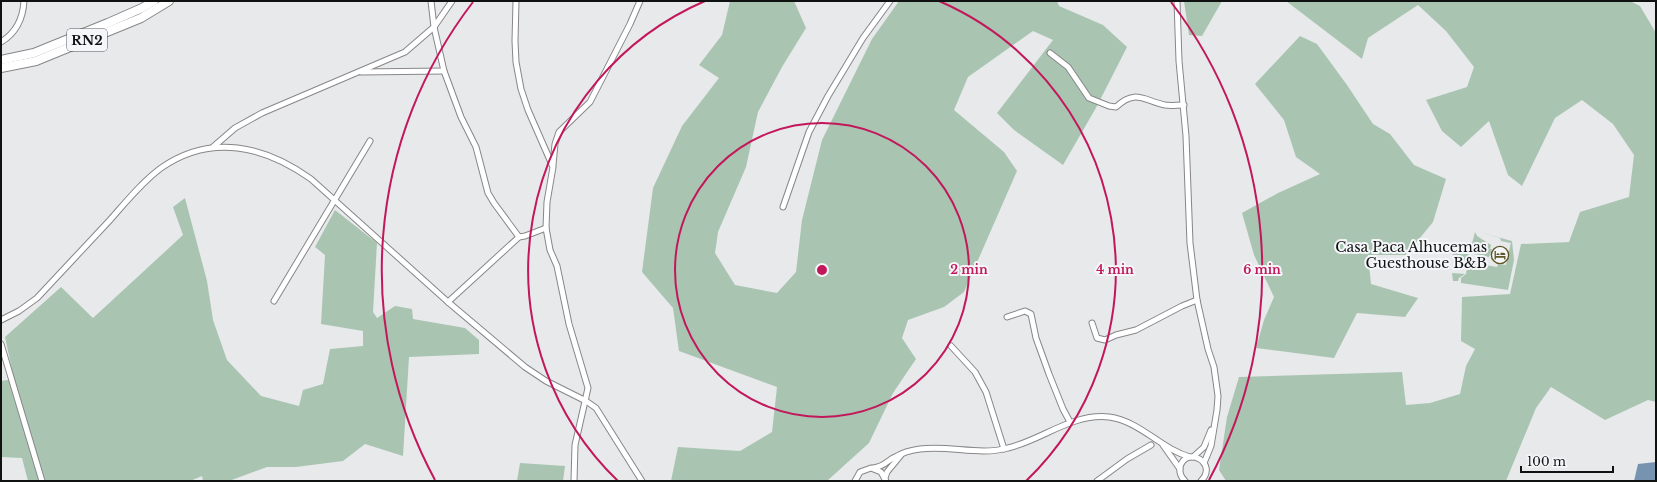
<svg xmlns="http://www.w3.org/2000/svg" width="1657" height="482" font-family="'Libre Baskerville',serif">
	<rect width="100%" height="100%" fill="#e8e9eb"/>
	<g fill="#a9c5b2">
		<polygon points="730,1 794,1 806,28 782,67 758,112 746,167 718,232 715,253 735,285 777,293 796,272 802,220 822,140 872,39 899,1 1057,1 1059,6 1103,25 1127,47 1097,106 1063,165 1014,130 997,113 1053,40 1033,31 968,77 954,110 1004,152 1017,171 964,292 944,307 908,320 902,338 916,359 893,393 869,443 827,481 671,481 678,447 740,451 772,432 777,387 679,351 673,308 642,272 653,188 682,126 719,78 699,65 722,35"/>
		<polygon points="1184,1 1222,1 1202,36 1189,35"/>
		<polygon points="1286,1 1630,1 1640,6 1656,33 1656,402 1648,400 1605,420 1551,387 1536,408 1506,481 1226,481 1219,470 1227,417 1239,377 1402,372 1406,405 1430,403 1460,394 1466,366 1475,349 1461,341 1462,297 1510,294 1521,244 1569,242 1580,212 1629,197 1634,155 1613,124 1582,100 1555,118 1522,186 1508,175 1489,121 1461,147 1442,131 1426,100 1467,87 1474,67 1446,31 1418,5 1368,38 1362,59"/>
		<polygon points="1300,36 1317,44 1347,85 1373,124 1390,134 1414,165 1446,179 1433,222 1406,255 1368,255 1371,284 1418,298 1405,317 1357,313 1334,358 1256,348 1264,320 1274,297 1254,255 1242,213 1278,193 1320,174 1296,157 1284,120 1255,84"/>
		<polygon points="185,198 207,281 213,320 227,360 261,396 299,406 303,390 323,384 330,349 363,346 363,331 321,324 325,255 315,247 335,210 377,243 373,312 377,318 395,306 412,309 413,319 465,328 479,340 479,354 409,357 403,456 365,444 343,461 296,467 267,467 229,481 203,481 202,476 190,481 28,481 22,458 1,457 1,381 14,379 5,337 61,287 93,318 183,235 173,207"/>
		<polygon points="1475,232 1477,236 1491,245 1490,249 1492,249 1489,257 1469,253 1467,261 1453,256 1452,250 1470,251"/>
		<polygon points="1479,232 1512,241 1514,260 1508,290 1461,283 1461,278 1466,274 1468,262 1497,267 1498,264 1506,265 1511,242 1510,243 1501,241 1500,238"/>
		<polygon points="1452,273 1465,274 1459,278 1458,281 1453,281"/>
		<polygon points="520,463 565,466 563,481 517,481"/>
	</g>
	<polygon fill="#7694b0" points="1656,462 1656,481 1634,481 1638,464"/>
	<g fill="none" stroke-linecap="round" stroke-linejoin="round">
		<defs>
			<g id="minor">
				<polyline points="431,1 434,27 444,71 461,117 476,147 488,193 494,203 519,237"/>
				<polyline points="516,1 515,41 516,62 521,89 528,110 553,167 547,202 546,228 550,250 557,266 569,324 588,388 575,445 574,481"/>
				<polyline points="1177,1 1179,61 1186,136 1190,243 1197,300 1208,349 1214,367 1218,396 1217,410 1211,446 1204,463"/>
				<path d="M1,42C16,33 23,18 24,1"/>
				<path d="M1050,53L1068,67L1089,98L1109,106L1116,107C1135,89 1143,100 1165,105C1171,106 1177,105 1184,105"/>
				<polyline points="361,72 444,71"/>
				<polyline points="213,147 235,128 262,113 405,52 434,27 452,1"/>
				<polyline points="553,165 555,144 559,132 590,102 630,24 640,1"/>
				<polyline points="783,207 809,132 828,96 863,38 890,1"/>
				<polyline points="274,301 370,141"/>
				<polyline points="448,302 519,237 525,236 546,228"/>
				<polyline points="1007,317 1025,311 1031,314 1036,338 1049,374 1063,409 1070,422"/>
				<path d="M1,320L19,311L37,298C61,272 86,246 110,220C126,202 142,182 161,168C211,133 265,146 311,179L448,302L525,367L546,381L586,401L596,408L642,481"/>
				<polyline points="1092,323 1097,338 1105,340 1116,335 1136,330 1182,306 1197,300"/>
				<polyline points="1,344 42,481"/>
				<polyline points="951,346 975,372 986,392 1004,449"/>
				<polyline points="1163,445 1180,469"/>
				<polyline points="1193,457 1204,447 1211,430"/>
				<path d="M873,468C887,466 886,460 897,456C904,452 912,450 920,449C950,445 979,456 1008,448C1042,440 1072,413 1109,417C1140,421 1161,449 1190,457"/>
				<polyline points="885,478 887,472 901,455"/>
				<polyline points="855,481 860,472 871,468 881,472 886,481"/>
				<polyline points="1097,481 1127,459 1151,445"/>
				<path d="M1185,481C1181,477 1179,473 1180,467C1186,445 1219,463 1201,481"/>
			</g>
			<g id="trunk">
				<polyline points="1,60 34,53 108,23 142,8 154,1"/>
				<polyline points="1,68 36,61 141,18 169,1"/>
			</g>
		</defs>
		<use href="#minor" stroke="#878789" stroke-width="7"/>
		<use href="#trunk" stroke="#878789" stroke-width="10"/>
		<use href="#minor" stroke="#fff" stroke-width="5"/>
		<use href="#trunk" stroke="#fff" stroke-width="8"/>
	</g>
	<g fill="none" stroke="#c2185b" stroke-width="2">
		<circle cx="822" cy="270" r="147"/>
		<path d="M618 481A293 293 0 0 1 705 1M939 1A293 293 0 0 1 1026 481"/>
		<path d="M435 480A440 440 0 0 1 473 2M1171 2A440 440 0 0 1 1209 480"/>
	</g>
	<defs>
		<symbol id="hotel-ring" viewBox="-11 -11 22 22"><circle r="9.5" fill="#f5f6f9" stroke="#5f5824" stroke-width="1.5"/><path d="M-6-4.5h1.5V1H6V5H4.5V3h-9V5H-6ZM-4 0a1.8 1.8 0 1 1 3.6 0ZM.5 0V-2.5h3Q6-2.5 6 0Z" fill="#5f5824"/></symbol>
	</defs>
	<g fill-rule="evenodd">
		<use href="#hotel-ring" x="1490" y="245" width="20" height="20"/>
	</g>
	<g text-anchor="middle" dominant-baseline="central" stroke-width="4" stroke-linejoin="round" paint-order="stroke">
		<rect fill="#f5f6f9" stroke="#555657" stroke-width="1" x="67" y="29" width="40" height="22" rx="3"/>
		<g font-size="13" font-weight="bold" fill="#101111">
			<text x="87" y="40">RN2</text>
		</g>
		<g font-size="14" fill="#101111" stroke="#f5f6f9" text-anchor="end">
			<text x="1487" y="247">Casa Paca Alhucemas<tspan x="1487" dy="16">Guesthouse B&amp;B</tspan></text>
		</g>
	</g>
	<circle cx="822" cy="270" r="6" fill="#c2185b" stroke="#f5f6f9" stroke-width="2"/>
	<g font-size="12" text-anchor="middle" font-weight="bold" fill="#c2185b" stroke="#f5f6f9" stroke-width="4" stroke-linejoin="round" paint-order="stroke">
		<text x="969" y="274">2 min</text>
		<text x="1115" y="274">4 min</text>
		<text x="1262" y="274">6 min</text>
	</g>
	<rect width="1657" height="482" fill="none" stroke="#101111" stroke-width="4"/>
	<path d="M1521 466v6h92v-6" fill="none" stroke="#101111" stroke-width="2"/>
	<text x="1527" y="466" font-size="12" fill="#101111" stroke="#f5f6f9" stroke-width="3" paint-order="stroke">100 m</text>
</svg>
